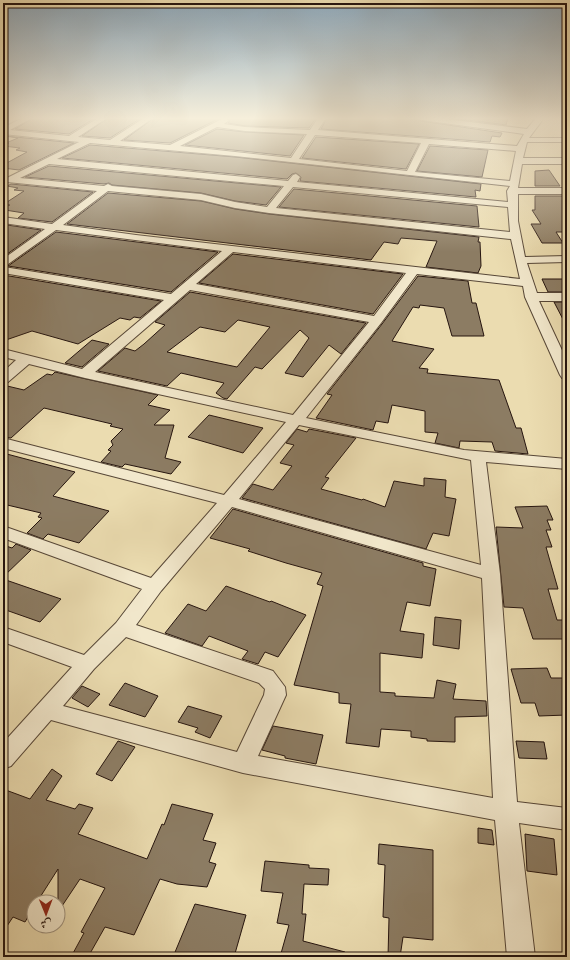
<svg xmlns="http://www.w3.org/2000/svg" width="570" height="960" font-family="'IM FELL English',Amiri,serif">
	<rect width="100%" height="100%" fill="#ebdcb0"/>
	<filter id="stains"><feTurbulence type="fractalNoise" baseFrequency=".005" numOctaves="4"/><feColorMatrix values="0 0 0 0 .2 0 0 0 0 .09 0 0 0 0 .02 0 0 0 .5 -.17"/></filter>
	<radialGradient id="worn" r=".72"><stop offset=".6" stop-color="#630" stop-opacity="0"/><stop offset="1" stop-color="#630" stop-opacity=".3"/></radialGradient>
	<g fill="#8c7c63" stroke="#26150f" fill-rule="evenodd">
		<polygon points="33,118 95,118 69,134 15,129"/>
		<polygon points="108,118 141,118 110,138 82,136"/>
		<polygon points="154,118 220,118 170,143 124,140"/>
		<polygon points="228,118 316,118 309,128 245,126 228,123 230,120"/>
		<polygon points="327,118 416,118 421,121 502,133 500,137 492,136 490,142 321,129"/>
		<polygon points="452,118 508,118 506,125"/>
		<polygon points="217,129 245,132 304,135 290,156 185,145"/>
		<polygon points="5,136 6,136 74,143 19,170 3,168 3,165 27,152 16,150 20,148 4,146 9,143 6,143 18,138"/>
		<polygon points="316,137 419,144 406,169 302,158"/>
		<polygon points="90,145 235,157 481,184 480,191 475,190 476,197 300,181 301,177 296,173 292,174 287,179 62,158"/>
		<polygon points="430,146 488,150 482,177 417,171"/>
		<polygon points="49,166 281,187 266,205 235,201 201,193 112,185 109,183 104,184 25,177"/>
		<polygon points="549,170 560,186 535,186 535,171"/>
		<polygon points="11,184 93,192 52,222 18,218 24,213 5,210 8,208 5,207 10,205 4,204 24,191 14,190 18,188 7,186"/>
		<polygon points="294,189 477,206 479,227 279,207"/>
		<polygon points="108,193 201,201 235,209 269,214 479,237 478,242 480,242 481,266 478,273 426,267 437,241 401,238 398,244 384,242 371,260 67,224"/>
		<polygon points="535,196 566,196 567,197 567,232 556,232 563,243 542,243 531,224 541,224 532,210 535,210"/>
		<polygon points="7,225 41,230 3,257 3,228"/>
		<polygon points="56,232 218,252 171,292 8,266"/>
		<polygon points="233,254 403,274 373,314 199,283"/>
		<polygon points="3,275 161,301 140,318 134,317 130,320 120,318 78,344 32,331 3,341"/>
		<polygon points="418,276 468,281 472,303 476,303 484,336 452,336 444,308 420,305 419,308 413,307 392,341 434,349 419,368 428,369 427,373 499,380 516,428 521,428 528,454 495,451 492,442 460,441 459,448 435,443 438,433 425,432 425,411 392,405 388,423 376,421 373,430 316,418 332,395 327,394 382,324"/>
		<polygon points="542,279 567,279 567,292 548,292"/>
		<path d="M190,292L366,323L341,354L329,345L303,377L285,373L309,338L300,330L262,369L255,367L227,399L223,398L216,393L224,383L181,373L167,386L98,371L125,348L135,351L144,344L165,325L155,322ZM238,320L270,327L237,367L167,352L200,327L225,332Z"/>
		<polygon points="554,302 567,302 567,327"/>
		<polygon points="92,340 109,344 82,367 65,363"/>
		<polygon points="55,372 158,395 148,405 170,410 154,425 174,425 165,458 181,462 171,474 125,464 122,467 101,462 111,451 108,450 113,445 111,441 123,429 110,426 112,424 44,408 11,438 3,437 3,385 24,390 47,374 52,375"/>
		<polygon points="209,415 263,428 243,453 188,437"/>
		<polygon points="297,429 307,432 309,429 356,438 325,477 329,478 321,489 362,500 363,499 385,507 394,481 424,486 424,478 446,480 445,497 456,499 449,536 433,533 426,549 242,498 253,484 273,490 292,466 280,463 294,445 286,443"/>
		<polygon points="3,453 75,472 53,496 109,511 79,543 48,534 43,539 27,533 42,518 38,517 41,513 3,504"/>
		<polygon points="547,506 553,520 547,520 551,530 546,530 552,547 546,547 558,589 548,589 557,620 564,620 567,627 567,639 533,639 523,608 504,607 496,527 523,528 515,507"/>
		<polygon points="233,509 423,563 423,566 436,569 430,606 407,602 400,631 424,634 422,658 380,653 380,692 395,693 395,696 434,698 437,680 456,684 453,699 486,701 487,716 455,717 455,742 427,741 427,739 411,737 411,731 381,729 379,747 346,743 351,704 339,703 339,693 294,685 323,586 317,584 322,573 286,563 248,551 250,549 210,538"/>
		<polygon points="16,544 31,550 3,577 3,545 12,548"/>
		<polygon points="3,579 61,599 40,622 3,609"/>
		<polygon points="226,586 270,602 271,601 306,615 278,657 265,652 258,664 242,659 248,651 209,636 202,646 165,633 188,604 206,611"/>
		<polygon points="435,617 461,620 459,649 433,645"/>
		<polygon points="547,668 551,678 567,678 567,715 539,716 535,703 521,703 511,669"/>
		<polygon points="125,683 158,696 145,717 109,705"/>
		<polygon points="82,686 100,694 88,707 72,698"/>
		<polygon points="188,706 222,716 210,738 195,732 198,728 178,722"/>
		<polygon points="273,726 323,735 316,764 285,758 285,756 262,750"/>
		<polygon points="118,741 135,747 112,781 96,774"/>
		<polygon points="516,741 544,742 547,759 519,758"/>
		<polygon points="52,769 62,776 46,800 75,809 79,804 93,808 78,834 147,859 162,824 164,825 172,804 213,814 203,840 216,843 209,862 216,864 207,887 177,884 160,879 134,935 105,927 88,957 71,957 84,933 81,932 105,888 80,879 58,912 58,869 37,902 34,902 34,907 25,922 13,917 3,932 3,789 30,799"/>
		<polygon points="478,828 492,830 494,845 478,843"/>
		<polygon points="525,834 554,839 557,875 527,871"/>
		<polygon points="379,844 433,850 433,940 403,937 400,957 388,957 389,918 383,917 385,865 378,864"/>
		<polygon points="265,861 309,865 309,868 329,869 328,885 304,884 302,914 306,914 303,941 345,952 345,957 280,957 289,925 277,923 283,893 261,891"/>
		<polygon points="195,904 246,915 234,957 173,957"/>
	</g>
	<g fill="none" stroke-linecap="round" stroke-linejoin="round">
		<defs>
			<path id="street" d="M22,118H32L10,130L69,136L98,118H107L78,137L110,140L144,118H153L120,141L170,145L224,118L229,120L224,124L245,127L310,130L318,118H326L318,130L517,146L524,134L421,120L417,118H439L527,129L536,118H544L529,138H567V142H527L523,158H567V164H522L518,188H567V194H518V221L525,257L567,256V262L527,263L537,293H567V301H539L567,361V379L562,378L560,375L525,297L523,286L417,274L381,323L306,418L464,450L567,459V469L486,462L500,574L517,802L567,808V830L519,823L535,957H507L495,820L243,773L51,720L11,766L3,769V743L72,667L3,642V627L84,655L116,623L142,589L3,538V526L151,578L217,503L3,448V438L224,495L286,422L85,378L29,364L8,382L3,383V372L16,360L3,357V349L82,369L164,300L3,273V259L45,229L3,223V217L52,224L97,191L7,182L6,180L7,178L79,142L3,134V128ZM217,127L245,131L307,134L291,158L180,146ZM315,135L421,143L407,171L299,159ZM90,143L235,156L510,186L507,191L508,202L297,182L300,177L296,174L293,175L288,181L57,159ZM429,144L516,151L510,181L415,172ZM49,164L284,186L267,207L235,202L201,194L112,186L108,184L104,186L20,178ZM293,187L508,207L510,232L276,208ZM108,191L201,200L235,208L269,213L511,239L520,279L136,235L63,225ZM56,230L222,251L171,294L4,267ZM233,252L406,273L374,316L196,284ZM190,290L369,322L293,415L95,372ZM299,425L471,460L481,565L239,499ZM232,507L482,578L493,798L258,756L286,695L285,687L273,671L136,625L161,591ZM126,637L259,683L265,689L264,695L237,752L63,706L94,669Z"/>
		</defs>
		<use href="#street" stroke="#574737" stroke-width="2"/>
		<use href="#street" fill="#f2e8cc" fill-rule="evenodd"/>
	</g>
	<linearGradient id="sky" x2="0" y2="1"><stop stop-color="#8ea9bc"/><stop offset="0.47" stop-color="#f6efdb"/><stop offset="1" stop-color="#f6efdb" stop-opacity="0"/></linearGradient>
	<rect width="570" height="252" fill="url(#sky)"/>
	<rect width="570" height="960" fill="none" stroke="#ebdcb0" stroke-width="16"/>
	<rect x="4" y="4" width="562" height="952" fill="none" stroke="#26150f" stroke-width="2"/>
	<rect x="8" y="8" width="554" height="944" fill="none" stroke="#26150f"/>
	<g transform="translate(46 914) rotate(179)"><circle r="19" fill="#f2e8cc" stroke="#a09480"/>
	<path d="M0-3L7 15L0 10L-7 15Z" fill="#8f2418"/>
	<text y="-6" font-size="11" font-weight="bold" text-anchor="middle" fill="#26150f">ش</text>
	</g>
	<rect width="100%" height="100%" filter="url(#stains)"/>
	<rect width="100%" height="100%" fill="url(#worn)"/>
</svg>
